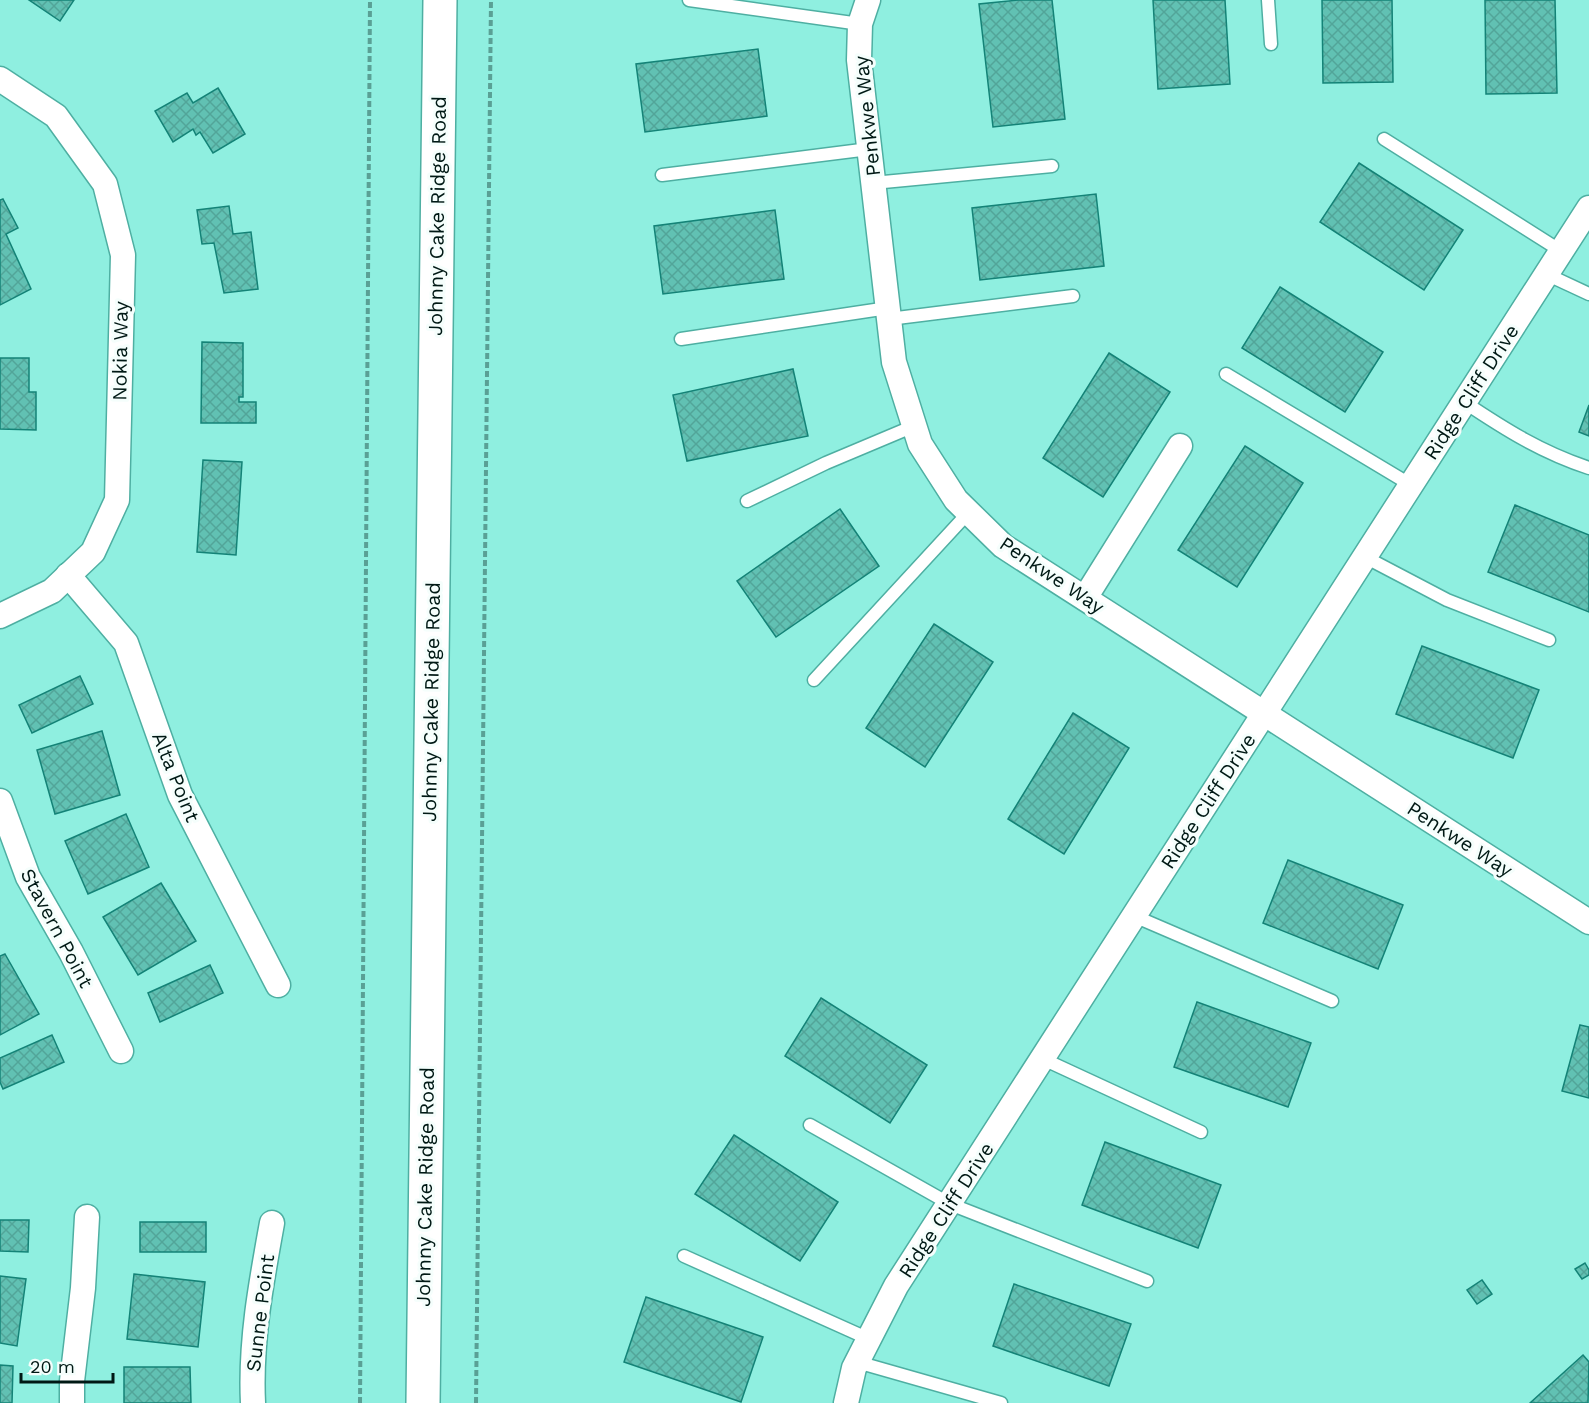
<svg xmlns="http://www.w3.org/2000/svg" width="1589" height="1403" font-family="'Work Sans',sans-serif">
	<defs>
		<pattern id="building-cross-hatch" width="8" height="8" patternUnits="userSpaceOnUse" patternTransform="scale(1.5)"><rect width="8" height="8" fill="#61c1b3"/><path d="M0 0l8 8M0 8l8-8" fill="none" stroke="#52a599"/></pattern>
	</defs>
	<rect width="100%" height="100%" fill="#8fefe0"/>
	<g fill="url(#building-cross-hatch)" stroke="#148377" stroke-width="1.5">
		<polygon points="29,0 74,0 60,21"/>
		<polygon points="1019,0 1052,0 1065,119 993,127 979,4"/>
		<polygon points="1153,0 1225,0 1230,84 1158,89"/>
		<polygon points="1322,0 1392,0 1393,82 1323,83"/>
		<polygon points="1485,0 1555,0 1557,93 1486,94"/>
		<polygon points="758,49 767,116 645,132 636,64"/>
		<polygon points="218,88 245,134 213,153 200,132 196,135 193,129 173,142 155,111 187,93 193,103"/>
		<polygon points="1359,163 1463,230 1424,290 1320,222"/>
		<polygon points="1096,194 1104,266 980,280 972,208"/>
		<polygon points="3,199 18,228 6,234 31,289 0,305 0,200"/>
		<polygon points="229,206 233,234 251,232 258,289 224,293 214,243 202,244 197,210"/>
		<polygon points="775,210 784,279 663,294 654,226"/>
		<polygon points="1280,287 1383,352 1345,412 1242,348"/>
		<polygon points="202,342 243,343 243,397 239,397 239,402 256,402 256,423 201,423"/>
		<polygon points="1109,353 1170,392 1103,497 1043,458"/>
		<polygon points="0,358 29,358 29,392 36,392 36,430 0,429"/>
		<polygon points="793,369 808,436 687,461 673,395"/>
		<polygon points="1589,405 1589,436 1579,432"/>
		<polygon points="1245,446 1303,483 1237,587 1178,550"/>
		<polygon points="203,460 242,462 236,555 197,552"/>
		<polygon points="1515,505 1589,535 1589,612 1488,572"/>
		<polygon points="840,509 879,566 776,637 737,581"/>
		<polygon points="934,624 993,662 925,767 866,728"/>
		<polygon points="1422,646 1539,690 1513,758 1396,714"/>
		<polygon points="80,676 93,704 32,733 19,705"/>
		<polygon points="1073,713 1129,748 1064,854 1008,819"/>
		<polygon points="102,731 120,795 55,814 37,750"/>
		<polygon points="126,814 149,867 88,894 65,841"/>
		<polygon points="1288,860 1403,905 1378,969 1263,923"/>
		<polygon points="161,883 196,941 138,975 103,917"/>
		<polygon points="5,954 39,1014 0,1035 0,956"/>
		<polygon points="210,965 223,993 160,1022 148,993"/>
		<polygon points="821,998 927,1065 890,1123 785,1056"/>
		<polygon points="1197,1002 1311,1043 1288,1107 1174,1067"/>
		<polygon points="1580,1025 1589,1027 1589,1098 1562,1091"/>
		<polygon points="52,1035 64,1062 3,1089 0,1082 0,1058"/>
		<polygon points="734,1135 838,1202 800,1261 695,1194"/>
		<polygon points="1105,1142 1221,1185 1198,1248 1082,1205"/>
		<polygon points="0,1220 29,1220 28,1252 0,1251"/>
		<rect x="140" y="1222" width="66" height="30"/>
		<polygon points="1585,1263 1589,1270 1589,1275 1582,1279 1575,1269"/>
		<polygon points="134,1274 205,1282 198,1347 127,1339"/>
		<polygon points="0,1276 26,1279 17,1346 0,1343"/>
		<polygon points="1482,1280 1492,1294 1477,1304 1467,1290"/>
		<polygon points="1014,1284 1131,1324 1109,1386 993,1346"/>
		<polygon points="646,1297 763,1337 741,1402 624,1362"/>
		<polygon points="1583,1355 1589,1362 1588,1403 1530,1403"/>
		<polygon points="0,1365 13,1366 12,1403 0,1403"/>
		<polygon points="124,1367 190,1367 191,1403 124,1403"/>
	</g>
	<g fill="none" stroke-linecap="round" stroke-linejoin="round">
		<defs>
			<g id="lane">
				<polyline points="689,0 860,24"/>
				<polyline points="1268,0 1271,44"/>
				<polyline points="1384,139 1561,251"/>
				<polyline points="662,175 869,149"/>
				<polyline points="873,183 1052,166"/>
				<polyline points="1546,274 1589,294"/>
				<polyline points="889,319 1073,296"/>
				<polyline points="681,339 888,308"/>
				<polyline points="1226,374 1411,485"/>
				<path d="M1464,402C1506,430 1541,452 1589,468"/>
				<polyline points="747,501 826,463 914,426"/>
				<polyline points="1365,557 1447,600 1549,640"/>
				<polyline points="814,680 969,512"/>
				<polyline points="1134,916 1332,1001"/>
				<polyline points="1043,1059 1201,1132"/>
				<polyline points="810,1125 950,1204 1147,1281"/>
				<polyline points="684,1256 869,1339"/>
				<polyline points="857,1362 1001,1403"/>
			</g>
			<g id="street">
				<polyline points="868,0 860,24 859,60 894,362 920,444 956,500 1003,546 1589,922"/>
				<polyline points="0,79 56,116 105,184 123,255 117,500 93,552 52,591 0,616"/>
				<polyline points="68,575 126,643 180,795 278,985"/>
				<polyline points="1085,598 1180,446"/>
				<polyline points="0,801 28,877 71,952 121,1051"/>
				<polyline points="72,1403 72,1381 83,1288 87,1217"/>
				<path d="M253,1403C250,1343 261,1283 272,1223"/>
				<polyline points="846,1403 854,1368 896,1286 1589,208"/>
			</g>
			<polyline id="secondary" points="423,1403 440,0"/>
		</defs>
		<use href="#lane" stroke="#4eafa2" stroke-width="15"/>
		<use href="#street" stroke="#4eafa2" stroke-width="27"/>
		<use href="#secondary" stroke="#4eafa2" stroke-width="36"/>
		<g stroke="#5aa095" stroke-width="4" stroke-dasharray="6 3" stroke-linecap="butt">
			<polyline points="360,1403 370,0"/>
			<polyline points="476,1403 491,0"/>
		</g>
		<use href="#lane" stroke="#fff" stroke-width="12"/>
		<use href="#street" stroke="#fff" stroke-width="24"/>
		<use href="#secondary" stroke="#fff" stroke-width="33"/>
	</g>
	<g text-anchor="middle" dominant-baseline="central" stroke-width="6" stroke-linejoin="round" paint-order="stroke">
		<g font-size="20" fill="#001915" stroke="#f5fefc">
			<text transform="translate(867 116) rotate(-96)">Penkwe Way</text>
			<text transform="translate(437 216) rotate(-89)">Johnny Cake Ridge Road</text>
			<text transform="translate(120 351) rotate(-89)">Nokia Way</text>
			<text transform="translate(1471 392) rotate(-57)">Ridge Cliff Drive</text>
			<text transform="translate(1052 575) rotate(34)">Penkwe Way</text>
			<text transform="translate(431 702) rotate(-89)">Johnny Cake Ridge Road</text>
			<text transform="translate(176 777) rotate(68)">Alta Point</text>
			<text transform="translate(1208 801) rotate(-57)">Ridge Cliff Drive</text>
			<text transform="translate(1460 839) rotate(33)">Penkwe Way</text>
			<text transform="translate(57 928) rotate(62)">Stavern Point</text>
			<text transform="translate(425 1187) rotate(-89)">Johnny Cake Ridge Road</text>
			<text transform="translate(946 1210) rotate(-57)">Ridge Cliff Drive</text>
			<text transform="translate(260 1313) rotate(-83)">Sunne Point</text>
		</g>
	</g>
	<path d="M21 1373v9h92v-9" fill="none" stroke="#001915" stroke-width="3"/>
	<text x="30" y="1373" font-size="18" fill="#001915" stroke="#f5fefc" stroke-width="4.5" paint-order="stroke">20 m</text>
</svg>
